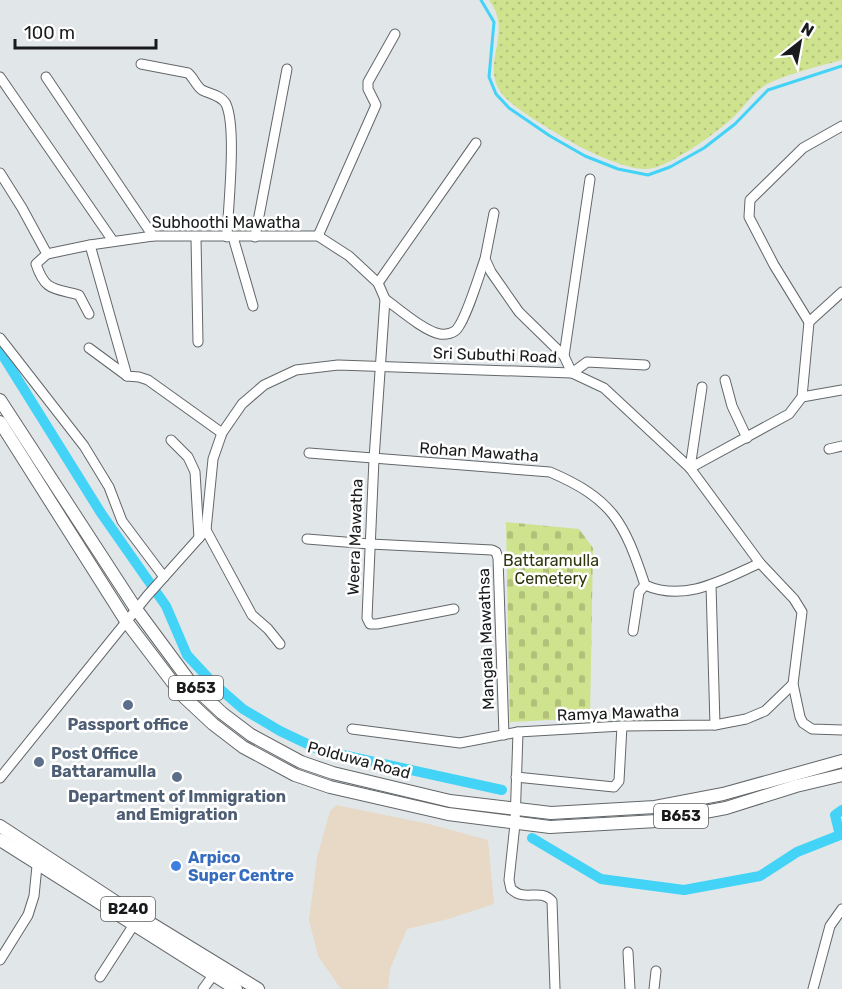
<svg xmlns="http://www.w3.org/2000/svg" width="842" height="989" font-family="Rubik,sans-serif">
	<defs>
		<pattern id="grass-dots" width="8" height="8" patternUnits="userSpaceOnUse" patternTransform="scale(1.5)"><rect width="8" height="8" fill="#cfe28e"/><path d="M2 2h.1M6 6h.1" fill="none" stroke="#b1c17a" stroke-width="1.8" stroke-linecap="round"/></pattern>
		<pattern id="cemetery-stones" width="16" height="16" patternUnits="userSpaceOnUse" patternTransform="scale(1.5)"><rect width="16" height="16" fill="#cfe28e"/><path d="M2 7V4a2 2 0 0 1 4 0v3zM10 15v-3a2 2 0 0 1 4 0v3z" fill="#b1c17a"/></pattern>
	</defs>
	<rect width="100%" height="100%" fill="#e1e6e9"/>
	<polygon fill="#e8d8c6" points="336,805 429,824 488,840 494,904 448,919 407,929 390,969 388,989 341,989 318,956 309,920 317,858 330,811"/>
	<path fill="url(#grass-dots)" d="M489,0H842V60C822,65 780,76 764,86C750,95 742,111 729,121C713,135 668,168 647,169C625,170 585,150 566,139C550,129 510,107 500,91C481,61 514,33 489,0Z"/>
	<polygon fill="url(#cemetery-stones)" points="506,522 579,529 593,548 590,718 510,722"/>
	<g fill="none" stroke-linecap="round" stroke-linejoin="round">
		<polyline stroke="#42d3f7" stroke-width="3" points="481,0 494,22 489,77 496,94 509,108 550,136 585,156 618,169 648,175 670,167 704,148 735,124 768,90 842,66"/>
		<g stroke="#42d3f7" stroke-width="10">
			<polyline points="0,351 101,513 166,606 187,655 213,683 243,709 280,731 320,750 502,790"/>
			<polyline points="532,838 601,879 684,890 760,876 797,852 840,835 835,815 842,810"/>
		</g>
		<defs>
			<g id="minor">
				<path d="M141,64L188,73C194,78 196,86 202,90C210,94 221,95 226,104C237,128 228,207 227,237"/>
				<polyline points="0,77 113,241"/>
				<polyline points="46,77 153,236"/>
				<polyline points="0,173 22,208 47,254"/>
				<polyline points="494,213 485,259 491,272 519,312 564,356 572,373 587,362 645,365"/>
				<polyline points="318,236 376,105 368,89 368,82 395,34"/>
				<polyline points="233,237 253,306"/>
				<polyline points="255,237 287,69"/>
				<polyline points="196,238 198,342"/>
				<polyline points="90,245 127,376 139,377 148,380 222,433"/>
				<polyline points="378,283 476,143"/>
				<path d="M385,299C399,309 424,331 440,334C446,335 454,333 457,329C467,317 479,275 485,259"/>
				<path d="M89,314L79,295C53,288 45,291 36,264L47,254L90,245L153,236H318L349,256L378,283L385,299L374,459L367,618L370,624H377L454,609"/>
				<polyline points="809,322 774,265 749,217 750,200 803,148 842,126"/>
				<polyline points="809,322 842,292"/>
				<polyline points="0,338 84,446 109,487 122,521 164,577"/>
				<polyline points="89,348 127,376"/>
				<polyline points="564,356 590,179"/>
				<polyline points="725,380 732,406 747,438"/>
				<polyline points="802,397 842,390"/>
				<polyline points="171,440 188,457 195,472 199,538"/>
				<polyline points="829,449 842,446"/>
				<path d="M309,453L550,472C613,499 624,522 645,585C685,603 724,579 760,563"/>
				<polyline points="690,468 789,414 802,397 809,322"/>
				<polyline points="690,468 702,387"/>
				<polyline points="206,530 252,615 268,629 280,644"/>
				<polyline points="307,539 370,544 492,550 496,552 498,558 504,735"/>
				<polyline points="711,585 715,725"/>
				<polyline points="633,631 639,592 645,585"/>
				<polyline points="352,729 460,743 518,732 622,726 715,725 746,719 765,711 793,684"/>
				<path d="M518,732L515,824L509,880L511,889C514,891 516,893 519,894C531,898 542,890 552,901L555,989"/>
				<polyline points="516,777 614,787 619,781 622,726"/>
				<polyline points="0,778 147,596 206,530 213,459 222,433 242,404 264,385 296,370 338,365 572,373 604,388 690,468 760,563 794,599 802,612 793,684 800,717 803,723 812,729 842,730"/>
				<polyline points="628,952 630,989"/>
				<polyline points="0,960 28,915 34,896 37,866"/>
				<polyline points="100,977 133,926"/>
				<polyline points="203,989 217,970"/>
				<polyline points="654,989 656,971"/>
				<polyline points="813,989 830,926 842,909"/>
			</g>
			<g id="major">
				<polyline points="0,400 136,609 193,686 222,713 251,735 301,762 333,773 450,801 551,813 655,807 723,794 842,761"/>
				<polyline points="0,422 126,621 183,696 213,724 243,747 295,775 330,787 448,814 550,827 657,821 726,808 796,786 842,775"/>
				<polyline points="0,826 116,902 258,989"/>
				<polyline points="0,840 236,989"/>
			</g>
		</defs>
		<use href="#minor" stroke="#63676a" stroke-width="11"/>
		<use href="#major" stroke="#63676a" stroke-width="14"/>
		<use href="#minor" stroke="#fff" stroke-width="9"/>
		<use href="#major" stroke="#fff" stroke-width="12"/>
	</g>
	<g fill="#5c6f8a" stroke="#fff" stroke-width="2">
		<circle cx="128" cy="705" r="6"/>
		<circle cx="39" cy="762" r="6"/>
		<circle cx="177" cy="777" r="6"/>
	</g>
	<circle fill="#3f7fe0" stroke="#fff" stroke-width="2" cx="176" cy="866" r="6"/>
	<g text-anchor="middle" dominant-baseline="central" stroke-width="5" stroke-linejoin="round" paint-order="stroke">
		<g fill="#fff" stroke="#5e5f5f" stroke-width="1.5">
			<rect x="169" y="676" width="54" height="24" rx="4.5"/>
			<rect x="654" y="804" width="54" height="24" rx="4.5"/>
			<rect x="101" y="897" width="54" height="24" rx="4.5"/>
		</g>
		<g font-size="15" font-weight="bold" fill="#191a1b">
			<text x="196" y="688">B653</text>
			<text x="681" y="816">B653</text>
			<text x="128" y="909">B240</text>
		</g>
		<g font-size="16" fill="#191a1b" stroke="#fff">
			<text x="226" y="222">Subhoothi Mawatha</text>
			<text transform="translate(495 355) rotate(2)">Sri Subuthi Road</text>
			<text transform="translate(479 452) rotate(4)">Rohan Mawatha</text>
			<text transform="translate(355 537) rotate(-88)">Weera Mawatha</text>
			<text transform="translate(486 639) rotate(-92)">Mangala Mawathsa</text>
			<text transform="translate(618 713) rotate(-2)">Ramya Mawatha</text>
			<text transform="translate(359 760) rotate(15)">Polduwa Road</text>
		</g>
		<g font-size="16" fill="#2e350a" stroke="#fff">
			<text x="551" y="560">Battaramulla<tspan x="551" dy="18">Cemetery</tspan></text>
		</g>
		<g font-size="16" font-weight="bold" fill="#4e5e75" stroke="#fff">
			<text x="128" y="724">Passport office</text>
			<text x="51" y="753" text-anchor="start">Post Office<tspan x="51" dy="18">Battaramulla</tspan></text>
			<text x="177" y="796">Department of Immigration<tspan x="177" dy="18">and Emigration</tspan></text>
		</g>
		<g font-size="16" font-weight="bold" fill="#366cbe" stroke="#fff" text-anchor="start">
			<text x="188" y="857">Arpico<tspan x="188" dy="18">Super Centre</tspan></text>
		</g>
	</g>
	<g transform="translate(800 42) rotate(31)" stroke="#ffffff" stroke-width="4.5" paint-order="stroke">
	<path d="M0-4.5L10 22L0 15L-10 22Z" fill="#191a1b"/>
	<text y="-9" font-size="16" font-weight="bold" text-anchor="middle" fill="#191a1b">N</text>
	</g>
	<path d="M15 39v9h141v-9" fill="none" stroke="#191a1b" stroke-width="3"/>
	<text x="24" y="39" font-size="18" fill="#191a1b" stroke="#ffffff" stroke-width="4.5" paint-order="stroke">100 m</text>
</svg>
